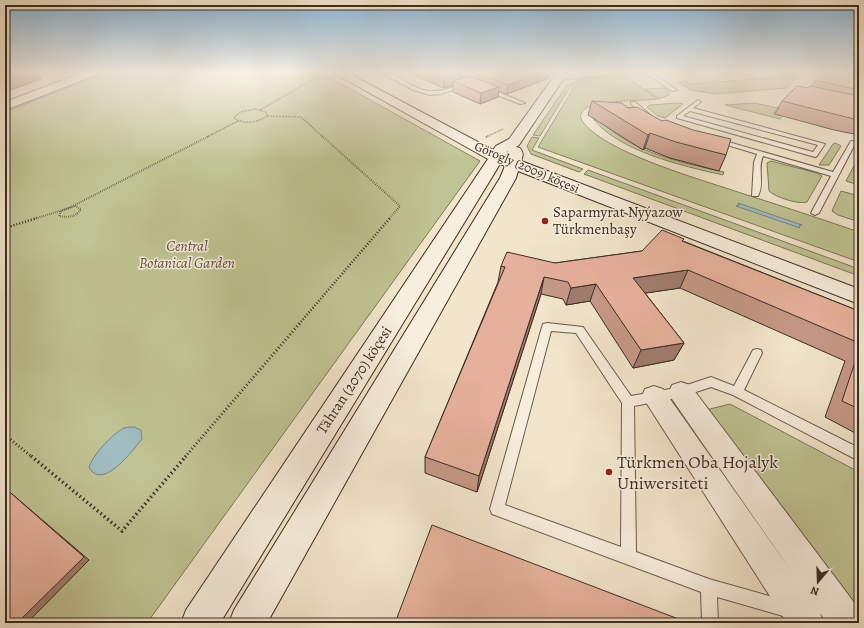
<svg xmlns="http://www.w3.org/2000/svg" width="864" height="628" font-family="Alegreya,serif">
	<rect width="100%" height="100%" fill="#f2e5cb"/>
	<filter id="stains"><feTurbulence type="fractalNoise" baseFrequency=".005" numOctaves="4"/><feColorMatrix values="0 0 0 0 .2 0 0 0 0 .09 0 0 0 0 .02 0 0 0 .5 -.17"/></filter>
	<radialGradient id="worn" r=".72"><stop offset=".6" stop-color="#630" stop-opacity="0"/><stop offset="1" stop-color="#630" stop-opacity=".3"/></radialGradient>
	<g fill="#c0c393" stroke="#7e785c">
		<polygon points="107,72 320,72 480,161 147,623 5,623 5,112"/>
		<path d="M632,72L641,73C618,75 589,72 570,87L540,136L533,135L567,85L583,78Z"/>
		<polygon points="794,72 803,72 786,88 715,94 691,90 679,83 685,81 692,84 789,76"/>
		<path d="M625,76L657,99C641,101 598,100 586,108C582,111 580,114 581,119C600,152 706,181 744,194C782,206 821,219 859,232V262L538,147L574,87C588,76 608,77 625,76Z"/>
		<polygon points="665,88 669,91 669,95 659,99 645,89"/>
		<polygon points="679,103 683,104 665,118 658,116 647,107 650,105"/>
		<polygon points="754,103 778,108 773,114 783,116 780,119 725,105"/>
		<path d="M627,107L631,108L603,123C634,153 683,163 724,172L723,175C683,166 621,152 594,120V117Z"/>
		<polygon points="532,137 539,138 532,150 583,169 579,172 531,154 527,146"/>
		<polygon points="836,143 841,146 829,165 819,165 833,144"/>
		<path d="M771,161L817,173L822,176L807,202C799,205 775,197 769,191L767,163Z"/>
		<polygon points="854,166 859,167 859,185 846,181"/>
		<polygon points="588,170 859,269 859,276 584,174"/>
		<polygon points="841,191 859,196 859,222 838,215 832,211"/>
		<polygon points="730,404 859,472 859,614 706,410"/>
	</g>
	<g fill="#a0bcc2" stroke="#788383">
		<polygon points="738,203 802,225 799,226 800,228 736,206 739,205"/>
		<path d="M134,427L141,430L142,439C133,450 102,492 89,467C92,456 113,433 124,428C127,427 131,427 134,427Z"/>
	</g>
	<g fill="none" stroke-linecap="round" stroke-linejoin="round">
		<defs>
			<g id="lane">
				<path d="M380,72C397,72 411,89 429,91C442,93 457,85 469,82L472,78L465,72H470L478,78L473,84L440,94L430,95L413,90Z"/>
				<polygon points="644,72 650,72 677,90 672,91"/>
				<polygon points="484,88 488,88 525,103 520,104 484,90"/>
				<path d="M698,100L701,102L693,108L825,144L817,156L815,157L677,118V116ZM690,111L818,145L813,152L683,116Z"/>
				<polygon points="631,102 635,102 653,117 653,119 649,119 631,104"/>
				<path d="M714,139H718L833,172L851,141L856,142L819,213L815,215L811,213L831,176L763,156C757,169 765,183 758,196H752L754,162L757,154L714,141Z"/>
				<path d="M547,323L583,327L631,396L681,387L711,377L734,386L753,350L757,349L761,350L762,353L744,390L859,448V461L733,395L711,387L681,397L634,406L636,552L709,579L790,602L796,604L798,610L796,616L790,618L717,597L718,623H702L701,592L492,514L490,509L542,327L543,324ZM551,331L576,333L622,403L621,547L505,505Z"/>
			</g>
			<g id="street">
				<polygon points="84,72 99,72 98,74 5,110 5,102"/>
				<polygon points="348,72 360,72 353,76 349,75"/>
				<polygon points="575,72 610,72 605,75 560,80 555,77 560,74"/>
				<polygon points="681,382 690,385 859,609 859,623 827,623 820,613 824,623 787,623 642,396 645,389 654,386 663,389 791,571 672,399 669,392 672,385"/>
			</g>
			<path id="secondary" d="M332,72H346L493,150L496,146L509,139L557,72H568L519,145L516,147L520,148C524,153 523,156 521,161L859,289V304L518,171L516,178L267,623H229L234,610L500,178L505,166L500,164L220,623H181L186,610L488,159ZM508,151V157L505,155Z"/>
		</defs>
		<use href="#lane" stroke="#6a5b4e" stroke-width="2"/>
		<use href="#street" stroke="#6a5b4e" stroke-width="2"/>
		<use href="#secondary" stroke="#3c2d24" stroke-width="2"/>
		<g stroke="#3c2d24" stroke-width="1.5" stroke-dasharray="0.5 1" stroke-linecap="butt">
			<path d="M255,109L266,112L267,116C257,123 244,125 234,118L240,112Z"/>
			<polyline points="260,110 312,80 326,77"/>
			<polyline points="267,116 301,117 323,137"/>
			<polyline points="207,137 238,121"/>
			<polyline points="486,137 503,129"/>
		</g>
		<g stroke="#3c2d24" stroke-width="2" stroke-dasharray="0.5 1.5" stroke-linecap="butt">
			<polyline points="322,136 400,206 389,219"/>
			<polyline points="486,137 488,136"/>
			<path d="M75,206L81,209C76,217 68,218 59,216L61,211Z"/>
			<polyline points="34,219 69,208 209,136"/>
		</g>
		<g stroke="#3c2d24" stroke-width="2.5" stroke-dasharray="1 2" stroke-linecap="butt">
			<polyline points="5,228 37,218"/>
			<polyline points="299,324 390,218"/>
		</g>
		<g stroke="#3c2d24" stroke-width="3" stroke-dasharray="1 2.5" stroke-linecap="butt">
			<polyline points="5,435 32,457"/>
			<polyline points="185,457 300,323"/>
		</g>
		<polyline stroke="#3c2d24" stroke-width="3.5" stroke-dasharray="1.5 3" stroke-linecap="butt" points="31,456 122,531 186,456"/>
		<use href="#lane" fill="#f7eedd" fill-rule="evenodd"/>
		<use href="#street" fill="#f7eedd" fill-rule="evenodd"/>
		<use href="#secondary" fill="#f7eedd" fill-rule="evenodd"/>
	</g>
	<g fill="#c69886" stroke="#3c2d24" fill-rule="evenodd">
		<path d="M407,72H470V77L477,79V76L473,72H550L549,78L507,94L499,91L498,97L480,104L453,92V85L444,88ZM461,76L466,78L461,79Z"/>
		<polygon points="859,72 859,135 834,130 775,114 782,101 812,86 815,80 827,77"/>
		<polygon points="592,101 628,108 726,155 719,171 670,158 645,148 643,150 588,115"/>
		<polygon points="683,241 859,311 859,435 825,417 845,361 680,288 645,293 684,343 674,360 633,368 590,301 566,305 563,299 541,294 477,492 425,473 425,457 498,282 501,266 555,263 642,251"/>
	</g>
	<g fill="#a17c6d" stroke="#3c2d24">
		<polygon points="5,72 37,72 41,79 5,92"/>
		<polygon points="542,72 550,72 549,78 507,94 508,85"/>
		<polygon points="461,73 461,83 453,81 453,85 444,88 444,79"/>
		<polygon points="499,87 498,97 480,104 481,93"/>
		<polygon points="650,133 645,148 643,150 648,135"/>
		<polygon points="688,270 680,288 626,296 633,278"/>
		<polygon points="544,277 541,294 477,492 479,476"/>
		<polygon points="596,284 590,301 566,305 571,288"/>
		<polygon points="684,343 674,360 633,368 641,350"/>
		<polygon points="5,488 89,560 27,623 17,623"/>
	</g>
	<g fill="#e6b19c" stroke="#3c2d24">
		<polygon points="429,72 458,72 461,73 444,79"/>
		<polygon points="478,72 542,72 508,85 477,73"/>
		<polygon points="831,72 859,72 859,90 815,80 819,75 827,77"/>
		<polygon points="470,76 499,87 481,93 453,81"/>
		<polygon points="797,86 808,88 810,86 859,96 859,120 842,116 782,101"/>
		<polygon points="592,101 622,103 628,108 637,107 662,121 666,120 693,130 731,139 726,155 676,142 650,133 648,135"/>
		<polygon points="662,230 684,239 682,241 859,311 859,343 688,270 633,278 684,343 641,350 596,284 571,288 568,282 544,277 479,476 425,457 505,267 501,266 507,252 555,263 642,251"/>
		<polygon points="859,350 859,409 842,401"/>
		<polygon points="5,488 84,557 17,623 5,623"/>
		<polygon points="432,525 689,623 395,623"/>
	</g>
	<linearGradient id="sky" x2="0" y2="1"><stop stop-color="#8bb7d9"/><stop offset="0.45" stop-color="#f9f3e8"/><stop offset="1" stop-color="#f9f3e8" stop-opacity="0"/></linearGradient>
	<rect width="864" height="160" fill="url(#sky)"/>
	<g fill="#8f2418" stroke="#f7eedd" stroke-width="1.5">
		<circle cx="545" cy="221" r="4"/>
		<circle cx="609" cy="472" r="4"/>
	</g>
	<g text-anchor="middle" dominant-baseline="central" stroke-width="3" stroke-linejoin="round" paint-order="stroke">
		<g font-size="13" fill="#3c2d24" stroke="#f7eedd">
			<text transform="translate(527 167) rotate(23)">Görogly (2009) köçesi</text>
		</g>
		<g font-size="15" fill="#3c2d24" stroke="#f7eedd" text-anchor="start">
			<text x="553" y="212">Saparmyrat Nyýazow<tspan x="553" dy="17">Türkmenbaşy</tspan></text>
		</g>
		<g font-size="15" font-style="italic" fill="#5d5240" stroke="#f7eedd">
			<text x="187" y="246">Central<tspan x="187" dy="17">Botanical Garden</tspan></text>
		</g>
		<g font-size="15" fill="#3c2d24" stroke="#f7eedd">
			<text transform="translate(354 380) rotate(-57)">Tähran (2070) köçesi</text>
		</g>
		<g font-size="18" fill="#3c2d24" stroke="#f7eedd" text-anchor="start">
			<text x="617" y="462">Türkmen Oba Hojalyk<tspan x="617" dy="21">Uniwersiteti</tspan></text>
		</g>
	</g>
	<rect width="864" height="628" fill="none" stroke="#f2e5cb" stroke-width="20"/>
	<rect x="6" y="6" width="852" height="616" fill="none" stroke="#3c2d24" stroke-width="2"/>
	<rect x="10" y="10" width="844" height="608" fill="none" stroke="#3c2d24"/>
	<g transform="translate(818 582) rotate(199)" stroke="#f7eedd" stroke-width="3" paint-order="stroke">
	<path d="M0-3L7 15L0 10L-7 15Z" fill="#3c2d24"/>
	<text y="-6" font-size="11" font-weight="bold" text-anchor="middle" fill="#3c2d24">N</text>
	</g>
	<rect width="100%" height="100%" filter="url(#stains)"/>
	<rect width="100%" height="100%" fill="url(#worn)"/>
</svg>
